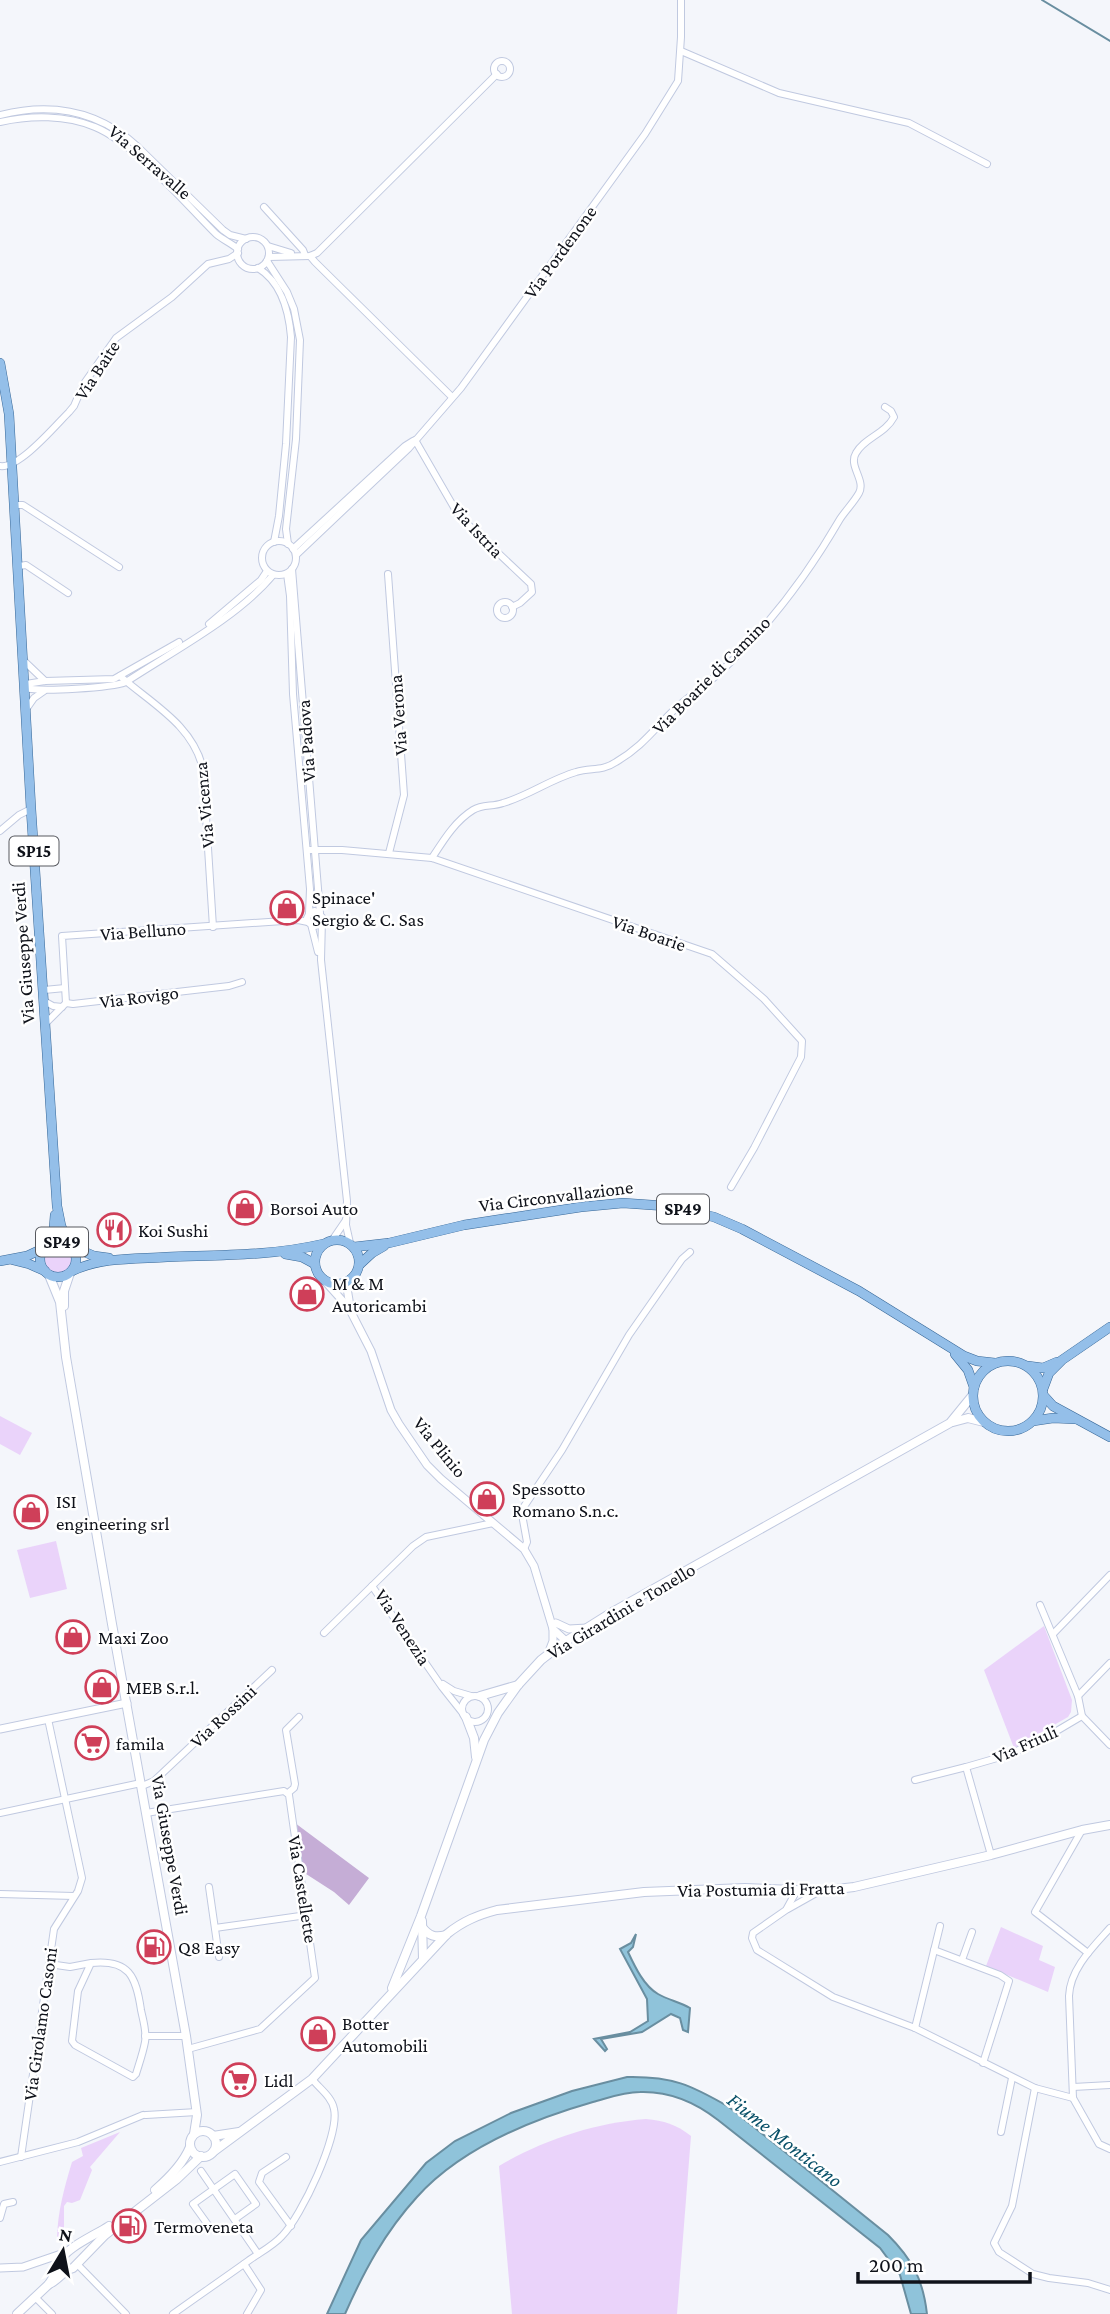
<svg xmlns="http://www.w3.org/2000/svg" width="1110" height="2314" font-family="'Crimson Pro',serif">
	<rect width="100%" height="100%" fill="#f4f6fb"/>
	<g fill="#ead3fa">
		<circle cx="59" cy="1259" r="14"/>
		<polygon points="0,1416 32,1433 20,1455 0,1444"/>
		<polygon points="56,1541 67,1589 30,1598 17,1550"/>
		<polygon points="1044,1626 1072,1700 1071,1712 1068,1717 1014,1748 984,1670"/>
		<polygon points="1001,1927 1043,1946 1039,1960 1055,1967 1048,1992 986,1966"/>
		<path d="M646,2119C664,2121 676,2124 691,2136L677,2314H512L499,2166C543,2140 594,2123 646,2119Z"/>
		<path d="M120,2132L90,2167L92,2170L80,2200L72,2203L67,2202L64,2206V2238H57C58,2210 64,2189 72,2162L83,2156L81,2148Z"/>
	</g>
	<polygon fill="#c5add6" points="295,1823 369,1878 349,1905 334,1892 303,1872"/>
	<g fill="#8fc3da" stroke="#698ea0" stroke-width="2">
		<path d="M636,1934L633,1947L628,1952C635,1967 644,1986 658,1994C668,2000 680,2002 690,2008L688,2032L683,2030L680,2018L671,2014L642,2032L601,2039L607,2049L605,2051L594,2039L630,2032L648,2021L647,1999L620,1949L631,1943Z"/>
		<path d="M627,2077C672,2076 691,2085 729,2107L888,2235C912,2259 923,2279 927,2314H911L900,2275L880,2248L718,2120C695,2102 670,2091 640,2092C623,2092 608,2098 593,2102C530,2120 461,2148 417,2197C385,2232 364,2271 345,2314H327L361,2240L426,2163L455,2141L511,2113L572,2091Z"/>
	</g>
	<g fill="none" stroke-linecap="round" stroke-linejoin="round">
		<polyline stroke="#698ea0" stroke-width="2" points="1042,0 1110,41"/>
		<defs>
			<g id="minor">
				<polyline points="681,51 779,93 909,123 987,164"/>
				<circle cx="502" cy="69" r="8"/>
				<path d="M0,115C52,102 98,110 138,147L223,230L230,235L246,239"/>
				<path d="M0,122C31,115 66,115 95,127C134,143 185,203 216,234C223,240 231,243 238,249"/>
				<polyline points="264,207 303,250 305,255"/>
				<circle cx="253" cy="253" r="16"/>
				<polyline points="268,246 291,253"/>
				<polyline points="310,256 315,262 452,397"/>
				<polyline points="269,257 310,256 317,253 497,74"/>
				<polyline points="267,261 287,292 294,309 300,340 296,439 286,529 288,544"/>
				<path d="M258,268C281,282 289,312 291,337L286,444L279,516L274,542"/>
				<polyline points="415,440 459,516 531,584 532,592 520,603 512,607"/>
				<path d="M0,466C19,469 55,426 69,412L74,406L83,385L116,338L172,297L208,264L229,259L238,253"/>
				<polyline points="15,505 23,505 119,567"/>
				<circle cx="279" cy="558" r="17"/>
				<polyline points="293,549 405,446 413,441"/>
				<polyline points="296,555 409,448 461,388 645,134 678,81 681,37 681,0"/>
				<polyline points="19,566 26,565 68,593"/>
				<polyline points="292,569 320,913"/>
				<polyline points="287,574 290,596 293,694 310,889 309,913"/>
				<polyline points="388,574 404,795 389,853"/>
				<circle cx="505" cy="610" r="8"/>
				<polyline points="209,624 261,580 267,571"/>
				<polyline points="24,661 45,681"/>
				<path d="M120,676C152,704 193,725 203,769L213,927"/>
				<polyline points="26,684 45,681 114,679 179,642"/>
				<path d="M25,688C41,692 111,688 126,682C173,651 237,618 273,575"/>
				<polyline points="27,708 34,698 44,691"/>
				<polyline points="0,831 19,815 31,809"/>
				<polyline points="307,850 342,850 432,858 712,954 764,999 802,1041 801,1057 754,1148 731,1187"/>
				<path d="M432,858C443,841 455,821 473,810C483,804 492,807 503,803C528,796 551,779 576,772C591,767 601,772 616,762C643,746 654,729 675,709C688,697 703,687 716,676C765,631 807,576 840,519C846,510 854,502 859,493C866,480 848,466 856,453C864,438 885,434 894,417L891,411L885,407"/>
				<polyline points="322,919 320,923 315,926 309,923 307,918 310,912 315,911 322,917 322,919 321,960 347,1201 346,1225 350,1243"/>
				<polyline points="311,924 318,952"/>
				<polyline points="44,990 65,988"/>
				<polyline points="44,1001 53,1006 62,1007"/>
				<polyline points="66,1003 62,936 298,920 308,922"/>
				<polyline points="66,1003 73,1004 229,986 242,982"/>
				<polyline points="45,1024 66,1003"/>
				<polyline points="333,1239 346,1220"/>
				<polyline points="524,1549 527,1542 523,1520 523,1508 562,1450 629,1335 682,1259 690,1252"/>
				<polyline points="1040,1605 1078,1696 1082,1716 1110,1745"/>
				<polyline points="324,1633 372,1586"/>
				<polyline points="1053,1634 1110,1575"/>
				<polyline points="443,1684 454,1691 471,1696"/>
				<circle cx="475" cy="1709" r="13"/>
				<polyline points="1078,1696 1110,1663"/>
				<polyline points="465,1716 442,1687 372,1586 413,1546 426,1537 493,1523"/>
				<polyline points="915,1780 966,1767"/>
				<polyline points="142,1786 154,1781 272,1670"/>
				<polyline points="288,1793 294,1788 295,1784 286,1730 299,1717"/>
				<polyline points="0,1813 141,1783"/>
				<polyline points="146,1813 284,1791 289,1795 315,1978 260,2029 188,2049"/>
				<polyline points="1082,1830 1035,1912 1088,1953"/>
				<polyline points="991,1855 966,1767 1004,1756 1038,1742 1082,1716"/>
				<polyline points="209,1887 219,1957"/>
				<polyline points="797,1890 786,1910 753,1933 752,1938 757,1950 833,1997 915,2028 1035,2088 1073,2098"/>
				<polyline points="0,1894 74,1896"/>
				<polyline points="788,1909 820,1891"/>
				<polyline points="215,1928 307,1915"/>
				<path d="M1110,1928C1093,1947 1070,1969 1069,1996L1073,2098L1099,2144L1110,2149"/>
				<polyline points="934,1950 1000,1975 1009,1981 983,2063"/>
				<polyline points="962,1960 972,1932"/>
				<path d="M49,1964L70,1967L91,1963L78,1991L72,2041L75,2045L133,2077L136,2074C139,2064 143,2053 145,2042C147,2032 143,2020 141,2010C136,1976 129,1959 91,1963"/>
				<polyline points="915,2028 940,1926"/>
				<polyline points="145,2036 186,2036"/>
				<polyline points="1073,2087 1110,2085"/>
				<polyline points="1035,2088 1012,2206 994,2243 999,2252 1033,2274 1049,2278 1088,2283 1110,2290"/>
				<polyline points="146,2115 197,2112"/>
				<polyline points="1001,2132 1012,2078"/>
				<polyline points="21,2157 54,1929 78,1891 82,1878 48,1719"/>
				<polyline points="286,2157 262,2173 259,2182 291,2226"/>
				<polyline points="0,2162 78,2142 143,2115"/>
				<polyline points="201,2171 258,2254"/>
				<polyline points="0,2218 4,2204 13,2202"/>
				<polyline points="211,2229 193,2204 235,2174 256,2204 235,2219"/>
				<polyline points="77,2264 126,2314"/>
				<polyline points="244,2264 261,2290 247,2314"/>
				<polyline points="35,2297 52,2314"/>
				<path d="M173,2314C198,2296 223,2279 248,2261C259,2253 273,2246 282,2236C301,2217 340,2135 334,2109C332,2097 319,2088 312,2079"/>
			</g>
			<g id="tertiary">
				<polyline points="323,1279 349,1308"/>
				<polyline points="346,1282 351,1312 371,1351 391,1410 399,1424 427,1465 441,1479 524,1549 534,1566 553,1629 566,1641"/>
				<polyline points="556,1623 569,1629 587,1628"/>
				<polyline points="548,1654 553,1641 553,1629"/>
				<polyline points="0,1729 127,1703"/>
				<polyline points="0,2268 23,2267 64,2253"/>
			</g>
			<g id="secondary">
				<polyline points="49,1275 60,1302 66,1357 112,1624 186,2036 197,2115 194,2134"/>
				<polyline points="64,1306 64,1291 70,1273"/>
				<polyline points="953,1422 968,1418 984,1422"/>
				<polyline points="480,1696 518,1685"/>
				<polyline points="466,1717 474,1738 476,1757"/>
				<polyline points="422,1921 423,1959"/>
				<path d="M422,1927C429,1936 435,1938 446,1935"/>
				<polyline points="392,1988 421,1916 484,1740 498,1713 518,1685 541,1660 563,1643 614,1611 950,1423 972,1396"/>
				<circle cx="203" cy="2144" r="13"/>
				<polyline points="213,2136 239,2132"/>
				<path d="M213,2152L312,2079L447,1934C463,1921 478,1915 497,1910L644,1892L745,1888L820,1891L854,1887L991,1855L1082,1830L1110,1825"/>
				<path d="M155,2190C169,2178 183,2164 190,2147"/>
				<path d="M67,2269L60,2263C62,2249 96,2235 109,2226"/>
				<path d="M49,2284C59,2280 63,2270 73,2268L105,2235L177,2179L201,2156"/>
				<polyline points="17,2314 49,2284 61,2265"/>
			</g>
			<g id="primary">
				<polyline points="0,363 9,414 31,809 57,1206 61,1226 69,1245"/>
				<circle cx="337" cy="1262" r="22"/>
				<circle cx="58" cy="1259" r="18"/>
				<polyline points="47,1245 54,1228 55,1215"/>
				<polyline points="73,1247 94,1256 109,1258"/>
				<polyline points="354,1247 389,1243 464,1225 581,1207 623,1203 666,1206 714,1217 742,1229 859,1291 964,1356 977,1361 995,1363"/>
				<polyline points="285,1254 302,1257 315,1264"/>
				<polyline points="13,1260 29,1264 45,1271"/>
				<polyline points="0,1261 27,1256 44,1248"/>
				<polyline points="359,1265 372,1253 384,1246"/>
				<path d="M72,1271C101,1257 135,1259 167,1257C220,1255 272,1256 323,1244"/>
				<polyline points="955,1354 968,1370 974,1387"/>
				<circle cx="1008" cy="1396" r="35"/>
				<polyline points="1028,1366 1043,1368 1057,1362"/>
				<polyline points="1043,1389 1049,1373 1062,1360 1110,1327"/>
				<polyline points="1044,1396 1053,1406 1110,1437"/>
				<polyline points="1033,1421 1053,1418 1075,1419"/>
			</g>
		</defs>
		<use href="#minor" stroke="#c0c9e0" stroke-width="8"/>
		<use href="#tertiary" stroke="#c0c9e0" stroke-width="9"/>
		<use href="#secondary" stroke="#c0c9e0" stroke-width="10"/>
		<use href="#primary" stroke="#376797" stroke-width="10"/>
		<use href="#minor" stroke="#fff" stroke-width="6"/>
		<use href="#tertiary" stroke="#fff" stroke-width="7"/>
		<use href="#secondary" stroke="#fff" stroke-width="8"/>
		<use href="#primary" stroke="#94bfe9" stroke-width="9"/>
	</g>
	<defs>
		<symbol id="shop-ring" viewBox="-11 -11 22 22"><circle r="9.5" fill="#fff" stroke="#cf3f59" stroke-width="1.5"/><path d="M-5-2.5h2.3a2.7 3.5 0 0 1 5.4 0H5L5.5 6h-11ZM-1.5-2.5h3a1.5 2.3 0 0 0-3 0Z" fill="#cf3f59"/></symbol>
		<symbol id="restaurant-ring" viewBox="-11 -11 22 22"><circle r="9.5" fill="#fff" stroke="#cf3f59" stroke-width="1.5"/><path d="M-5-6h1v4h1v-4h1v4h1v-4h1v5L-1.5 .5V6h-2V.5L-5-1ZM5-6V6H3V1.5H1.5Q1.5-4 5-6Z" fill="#cf3f59"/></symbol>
		<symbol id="supermarket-ring" viewBox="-11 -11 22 22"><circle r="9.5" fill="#fff" stroke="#cf3f59" stroke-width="1.5"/><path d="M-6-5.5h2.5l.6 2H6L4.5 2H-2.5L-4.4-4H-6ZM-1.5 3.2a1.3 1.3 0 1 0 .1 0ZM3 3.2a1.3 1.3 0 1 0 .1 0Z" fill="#cf3f59"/></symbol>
		<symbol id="fuel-ring" viewBox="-11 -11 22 22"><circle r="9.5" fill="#fff" stroke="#cf3f59" stroke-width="1.5"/><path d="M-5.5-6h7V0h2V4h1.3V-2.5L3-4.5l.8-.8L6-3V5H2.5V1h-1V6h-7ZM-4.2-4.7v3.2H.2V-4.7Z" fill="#cf3f59"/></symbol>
	</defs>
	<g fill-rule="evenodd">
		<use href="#shop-ring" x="268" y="889" width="38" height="38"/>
		<use href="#shop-ring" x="226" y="1189" width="38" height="38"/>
		<use href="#restaurant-ring" x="95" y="1211" width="38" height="38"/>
		<use href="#shop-ring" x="288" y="1275" width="38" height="38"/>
		<use href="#shop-ring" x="468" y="1480" width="38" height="38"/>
		<use href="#shop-ring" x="12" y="1493" width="38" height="38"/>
		<use href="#shop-ring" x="54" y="1618" width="38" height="38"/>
		<use href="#shop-ring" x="83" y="1668" width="38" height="38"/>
		<use href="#supermarket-ring" x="73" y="1724" width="38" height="38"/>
		<use href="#fuel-ring" x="135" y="1928" width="38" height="38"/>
		<use href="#shop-ring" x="299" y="2015" width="38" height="38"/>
		<use href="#supermarket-ring" x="220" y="2061" width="38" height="38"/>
		<use href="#fuel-ring" x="110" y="2207" width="38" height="38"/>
	</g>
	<g text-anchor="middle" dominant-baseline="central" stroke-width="5" stroke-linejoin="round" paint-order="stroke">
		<g fill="#fff" stroke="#57595f" stroke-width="2">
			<rect x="9.5" y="836.5" width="49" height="29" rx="5"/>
			<rect x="657" y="1194.5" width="52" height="29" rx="5"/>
			<rect x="36" y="1227.5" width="52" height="29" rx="5"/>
		</g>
		<g font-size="18" font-weight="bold" fill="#0f121a">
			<text x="34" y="851">SP15</text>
			<text x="683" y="1209">SP49</text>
			<text x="62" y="1242">SP49</text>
		</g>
		<g font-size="19" fill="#0f121a" stroke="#fff">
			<text transform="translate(150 162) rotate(41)">Via Serravalle</text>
			<text transform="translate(560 252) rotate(-54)">Via Pordenone</text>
			<text transform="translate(97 370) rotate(-57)">Via Baite</text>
			<text transform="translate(477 530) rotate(47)">Via Istria</text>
			<text transform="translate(711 675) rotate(-45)">Via Boarie di Camino</text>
			<text transform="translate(398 715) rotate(-94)">Via Verona</text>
			<text transform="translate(306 741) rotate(-94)">Via Padova</text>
			<text transform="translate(204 805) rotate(-95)">Via Vicenza</text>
			<text transform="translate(143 931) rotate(-4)">Via Belluno</text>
			<text transform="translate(649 933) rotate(19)">Via Boarie</text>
			<text transform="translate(23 953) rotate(-94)">Via Giuseppe Verdi</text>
			<text transform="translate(139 997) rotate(-7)">Via Rovigo</text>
			<text transform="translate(556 1196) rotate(-7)">Via Circonvallazione</text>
			<text transform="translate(440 1447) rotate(51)">Via Plinio</text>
			<text transform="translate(621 1611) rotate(-31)">Via Girardini e Tonello</text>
			<text transform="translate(403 1627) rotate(57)">Via Venezia</text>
			<text transform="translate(223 1716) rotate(-43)">Via Rossini</text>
			<text transform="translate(1025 1744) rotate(-24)">Via Friuli</text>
			<text transform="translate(170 1845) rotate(80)">Via Giuseppe Verdi</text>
			<text transform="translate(303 1889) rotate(81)">Via Castellette</text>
			<text transform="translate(761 1889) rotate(-1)">Via Postumia di Fratta</text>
			<text transform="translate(40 2024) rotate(-82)">Via Girolamo Casoni</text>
		</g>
		<g font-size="19" fill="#0f121a" stroke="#fff" text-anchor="start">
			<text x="312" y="897">Spinace'<tspan x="312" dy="22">Sergio &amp; C. Sas</tspan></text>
			<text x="270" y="1208">Borsoi Auto</text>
			<text x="138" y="1230">Koi Sushi</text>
			<text x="332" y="1283">M &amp; M<tspan x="332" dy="22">Autoricambi</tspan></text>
			<text x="512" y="1488">Spessotto<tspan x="512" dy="22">Romano S.n.c.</tspan></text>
			<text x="56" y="1501">ISI<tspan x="56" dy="22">engineering srl</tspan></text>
			<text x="98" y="1637">Maxi Zoo</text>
			<text x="126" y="1687">MEB S.r.l.</text>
			<text x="116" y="1743">famila</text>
			<text x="178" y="1947">Q8 Easy</text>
			<text x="342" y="2023">Botter<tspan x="342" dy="22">Automobili</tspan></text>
			<text x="264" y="2080">Lidl</text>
			<text x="154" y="2226">Termoveneta</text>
		</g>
		<g font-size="21" font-style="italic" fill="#085068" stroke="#fff">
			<text transform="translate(785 2140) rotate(38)">Fiume Monticano</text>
		</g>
	</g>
	<g transform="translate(63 2251) rotate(10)" stroke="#ffffff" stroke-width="5" paint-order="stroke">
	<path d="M0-5L12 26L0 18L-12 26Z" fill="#0f121a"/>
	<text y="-10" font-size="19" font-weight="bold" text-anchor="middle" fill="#0f121a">N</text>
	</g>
	<path d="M858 2272v10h172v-10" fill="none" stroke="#0f121a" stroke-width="3.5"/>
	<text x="869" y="2272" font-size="21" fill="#0f121a" stroke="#ffffff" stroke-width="5" paint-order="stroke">200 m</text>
</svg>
